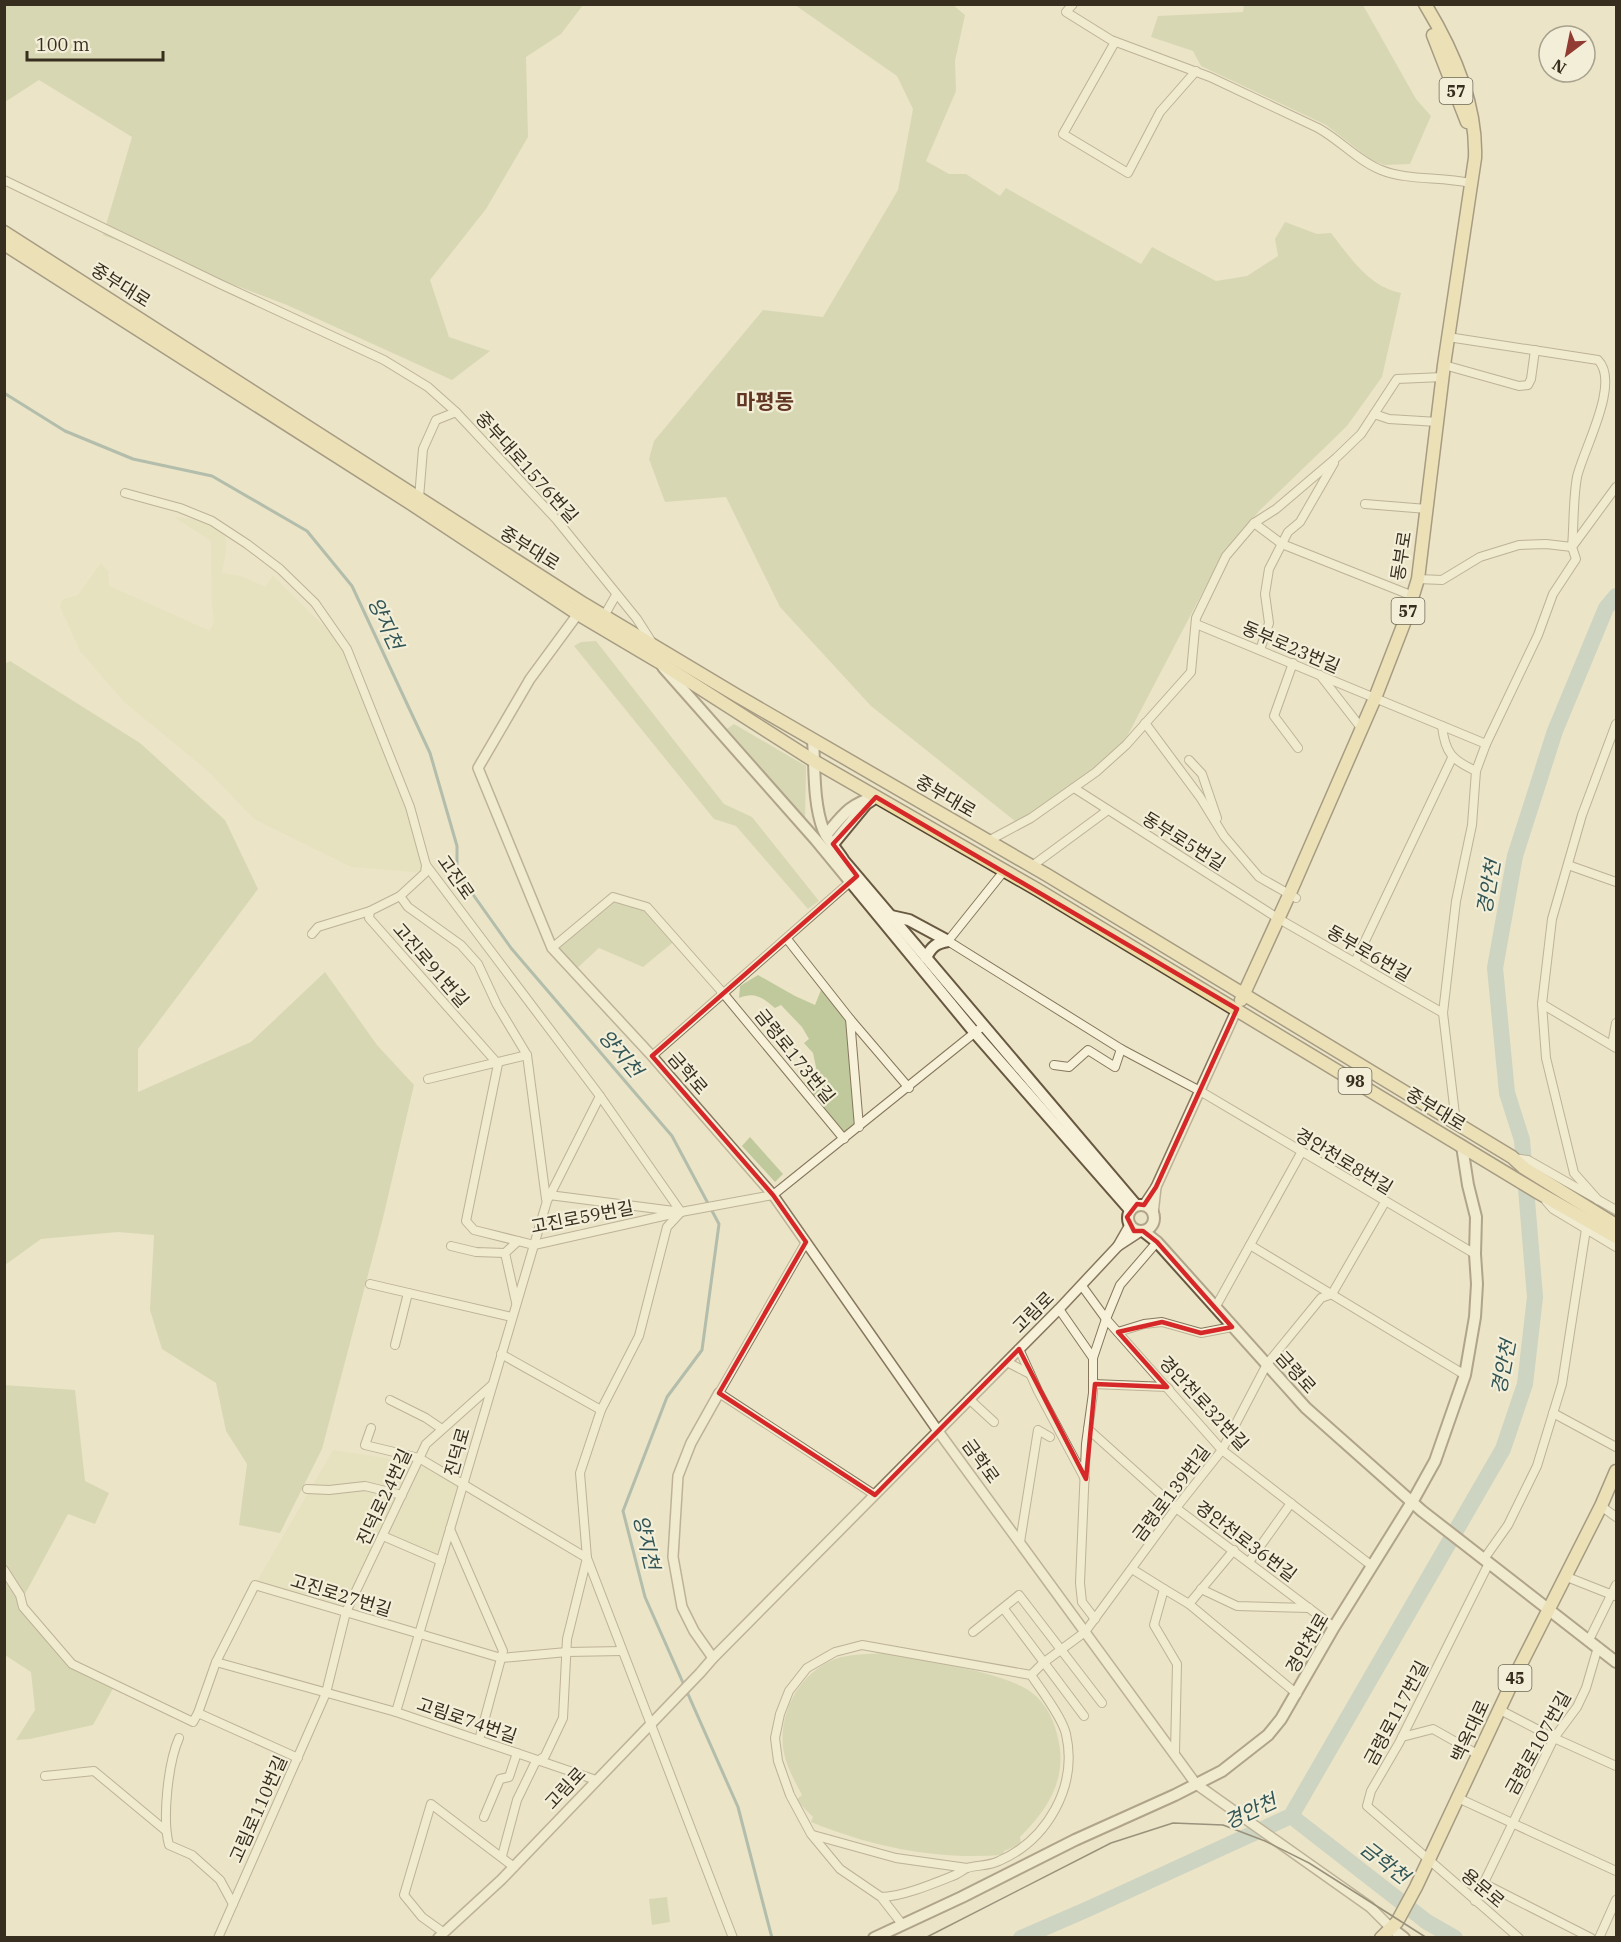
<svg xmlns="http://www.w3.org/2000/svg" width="1621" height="1942" font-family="'IBM Plex Serif','Noto Sans KR',serif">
	<rect width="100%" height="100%" fill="#ebe4c7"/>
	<g fill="#e1deb5">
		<polygon points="174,517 212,521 225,529 226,551 222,573 241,576 265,587 273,576 347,649 410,807 425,873 351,867 254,819 208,771 124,702 80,651 60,607 62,600 78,595 101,563 108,571 109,586 210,631 214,621 212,604 211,541"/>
		<polygon points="333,1450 416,1463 463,1485 441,1561 383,1536 345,1612 255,1585"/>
	</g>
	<g fill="#bfc99c">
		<polygon points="5,5 583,5 561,34 526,57 528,137 486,209 430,280 449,337 490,351 452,380 287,305 103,235 132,137 39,80 5,102"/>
		<path d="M795,5H953L965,15L955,61L956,91L926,161L949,174H966L1000,196L1006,188L1141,264L1152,247L1216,281L1247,276L1278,256L1275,239L1285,222L1317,234L1331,233C1350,257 1369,287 1401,293L1382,377L1347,426L1259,511L1220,559L1120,750L1020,825L871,706L780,607L726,497L665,502L649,459L654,441L763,310L823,317L898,190L913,109L897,76Z"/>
		<polygon points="1244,5 1363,5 1416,99 1431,116 1410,164 1384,165 1371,160 1326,125 1201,66 1193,51 1151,37 1158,16 1243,12"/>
		<polygon points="596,641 724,804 752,817 819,901 808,909 736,826 714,819 574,646 581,642"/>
		<polygon points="10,661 140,743 225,820 258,889 138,1049 138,1092 251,1042 325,972 377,1045 414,1085 383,1218 322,1449 280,1533 239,1525 247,1464 226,1431 216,1383 162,1349 150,1310 154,1235 118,1232 41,1239 5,1265 4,664"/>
		<polygon points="734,724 806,766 805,823 727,729"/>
		<polygon points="613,897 647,907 676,940 643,967 599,948 574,971 552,948"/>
		<path d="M758,975L795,996L815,1005L823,985L850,1019L859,1127L844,1139L800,1086L817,1072L813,1053L804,1043L809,1039L802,1027L781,1005L775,1008C763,998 755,991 739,998L740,986Z"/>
		<polygon points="750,1137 783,1174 775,1182 742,1146"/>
		<polygon points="4,1385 75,1390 85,1481 109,1493 95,1524 68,1514 18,1607 71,1665 115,1685 93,1725 30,1739 16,1740 35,1710 31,1672 5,1655"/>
		<path d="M883,1653C920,1661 1010,1671 1036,1696C1051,1710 1057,1729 1060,1749C1064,1786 1044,1813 1020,1837L1021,1844L1004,1851L1003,1855C936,1860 872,1847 811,1822L813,1817L796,1800L802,1795C794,1780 785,1764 783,1747C779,1708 803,1668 841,1657C855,1654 869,1654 883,1653Z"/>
		<polygon points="667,1897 670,1922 652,1925 649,1899"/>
	</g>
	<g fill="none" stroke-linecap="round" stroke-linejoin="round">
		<polyline stroke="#6f8e89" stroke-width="3" points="4,393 65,431 133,459 212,476 307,531 352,586 430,753 457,846 457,872 511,948 672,1136 719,1224 702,1350 667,1397 623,1511 645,1597 738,1807 772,1938"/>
		<g stroke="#a8c0bb" stroke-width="16">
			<polyline points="1291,1816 1427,1922 1455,1938"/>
			<polyline points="1021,1938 1088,1909 1291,1816 1503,1449 1525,1384 1535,1297 1522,1140 1507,1093 1495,968 1515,856 1555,731 1606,608 1616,596"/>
		</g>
		<defs>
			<g id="minor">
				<path d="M1073,4L1066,12L1111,40L1210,77L1318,128C1340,140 1358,161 1381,170C1408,181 1441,176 1470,183"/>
				<polyline points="1115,42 1063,134 1128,173 1160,112 1196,71"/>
				<polyline points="4,180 220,284 384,360 428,387 456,412"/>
				<polyline points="1444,365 1519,386 1528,385 1531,379 1535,350"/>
				<polyline points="1374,414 1389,419 1438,422"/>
				<polyline points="125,493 180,508 212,521 247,544 280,569 315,603 347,649 410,807 426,865 600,1096 681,1212"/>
				<polyline points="419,498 423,449 436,420 456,412 556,519 637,619 651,641"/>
				<polyline points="1365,504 1427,509"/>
				<polyline points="1254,523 1282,544 1413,596"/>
				<path d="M1418,579L1442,580L1480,557L1519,545L1546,544L1572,547C1574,524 1573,499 1577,477C1583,450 1621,383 1598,360L1448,337"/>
				<polyline points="604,616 616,595"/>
				<polyline points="1196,624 1486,744"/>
				<polyline points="1260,650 1269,623 1265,594 1269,569 1288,532 1300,522 1334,463"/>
				<polyline points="1293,663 1274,716 1298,748"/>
				<polyline points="1320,675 1362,729"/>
				<polyline points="1145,723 1200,797 1224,836 1259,877 1296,898"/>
				<path d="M1442,726C1445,753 1452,760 1476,771"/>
				<polyline points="1189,760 1202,774 1217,818"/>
				<polyline points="1074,788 1279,919 1443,1013"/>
				<polyline points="988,841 1031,818 1096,772 1126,745 1191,672 1196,618 1226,556 1254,523 1276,509 1336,458 1361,434 1397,379 1443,377"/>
				<polyline points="426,865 425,873 400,896 408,907 461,945 478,964 497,1005 527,1055 546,1199"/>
				<polyline points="1568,865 1616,882"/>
				<polyline points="1032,866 1108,810"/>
				<polyline points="1004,871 948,941 1121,1049 1200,1091 1475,1254"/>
				<polyline points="400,896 370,911 369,918 498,1064 466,1221 474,1230 534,1245 681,1212 773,1195 983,1026"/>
				<polyline points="312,934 318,927 370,911"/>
				<polyline points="787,939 850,1019"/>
				<polyline points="552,948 613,897 647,907 723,993 844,1139"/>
				<polyline points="1355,962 1452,758"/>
				<polyline points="1542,1004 1616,1048"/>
				<polyline points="1612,1045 1616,1023"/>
				<polyline points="652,1056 850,882"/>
				<polyline points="1054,1065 1069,1067 1088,1050 1115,1067 1121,1049"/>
				<polyline points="428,1079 527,1055"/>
				<polyline points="1456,1123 1443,1013 1456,901 1472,825 1476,771 1486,744 1538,635 1553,594 1576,559 1572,547 1616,487"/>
				<polyline points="859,1127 850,1019 909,1088"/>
				<polyline points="1514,1158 1528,1160 1616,1210"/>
				<polyline points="549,1195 674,1211"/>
				<polyline points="1598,1200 1574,1173 1546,1058 1542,1004 1552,919 1582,815 1616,724"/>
				<polyline points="1546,1201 1553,1209 1616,1247"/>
				<polyline points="680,1213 667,1227 639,1336 601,1410 580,1473 587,1558 733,1938"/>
				<polyline points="806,1242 719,1393 875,1495"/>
				<polyline points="1250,1245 1465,1375"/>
				<polyline points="451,1246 476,1252 505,1253"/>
				<polyline points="370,1284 512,1317"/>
				<polyline points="1082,1286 1106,1319 1222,1450 1372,1566"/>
				<polyline points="516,1302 505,1253 518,1241"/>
				<polyline points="1215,1308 1301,1153"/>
				<polyline points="1059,1309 1093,1358 1093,1393 1086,1444 1080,1583 1082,1602 1095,1619"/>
				<polyline points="1118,1332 1144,1324 1162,1322 1201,1333 1232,1327"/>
				<polyline points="395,1345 408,1293"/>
				<polyline points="1019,1349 1038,1391 1085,1479"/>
				<polyline points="501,1354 601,1410"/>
				<polyline points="1093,1358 1106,1319 1120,1285 1157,1242"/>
				<polyline points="1007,1362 1030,1374"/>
				<polyline points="1093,1384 1167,1387 1169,1389"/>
				<polyline points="969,1399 994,1422"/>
				<polyline points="390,1400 426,1418 442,1429"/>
				<polyline points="1553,1413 1616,1447"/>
				<polyline points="371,1428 365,1445 419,1458 587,1558 567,1639 563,1718 545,1756 535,1763 517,1800 502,1856"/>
				<polyline points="1088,1429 1176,1508 1334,1627"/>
				<polyline points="307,1489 329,1490 365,1486 402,1495"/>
				<polyline points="1601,1506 1616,1517"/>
				<polyline points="450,1529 503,1651 479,1740"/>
				<polyline points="383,1536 441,1561"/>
				<polyline points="1020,1542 1038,1430 1050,1437"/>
				<polyline points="1484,1559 1508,1525 1537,1466 1562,1384 1586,1229"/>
				<polyline points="1249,1562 1291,1503"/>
				<polyline points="1489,1563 1399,1743 1371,1791 1367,1806 1519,1938"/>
				<polyline points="1132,1569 1164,1589"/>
				<polyline points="4,1570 20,1595 23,1607 72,1664 193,1722 198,1713"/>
				<polyline points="1567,1577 1615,1596"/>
				<polyline points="1201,1589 1237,1606 1309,1608"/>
				<polyline points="1189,1604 1297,1694"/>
				<polyline points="1004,1609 1084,1716"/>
				<polyline points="973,1632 1019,1595 1102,1703"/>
				<polyline points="1589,1640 1616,1585"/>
				<polyline points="216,1662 396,1712 596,1780"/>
				<polyline points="1031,1675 1043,1663 1085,1632 1176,1508 1222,1450 1267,1364 1321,1298 1332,1294 1385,1202"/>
				<polyline points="1500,1710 1554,1738 1616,1766"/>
				<polyline points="396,1712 547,1201 600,1096"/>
				<polyline points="1402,1737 1433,1729 1479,1755"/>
				<path d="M179,1738C168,1763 162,1819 169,1845L192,1855L220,1880L233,1904"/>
				<polyline points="1175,1752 1177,1664 1154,1625 1164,1589 1189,1604 1234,1550"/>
				<polyline points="298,1758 198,1713 216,1662 255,1585 501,1658 567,1652 622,1651"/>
				<polyline points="45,1776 94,1771 165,1830"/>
				<polyline points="1458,1798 1616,1871"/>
				<polyline points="484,1817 500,1779 509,1777 517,1753"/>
				<polyline points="813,1835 896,1858 967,1868"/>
				<polyline points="1483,1883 1591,1938"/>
				<path d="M881,1897L840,1869L811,1834L790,1795L778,1761L775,1738L780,1714L789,1691L807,1668L835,1652L862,1645L1031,1675C1041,1690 1062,1717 1066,1734C1078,1787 1047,1840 999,1861C989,1866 977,1865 967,1868C963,1870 959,1873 955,1875C935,1883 902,1897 881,1897L902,1924"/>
				<polyline points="1475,1901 1554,1738 1577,1707 1586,1688 1598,1647"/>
				<polyline points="443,1932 422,1917 404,1895 431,1804 514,1867"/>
				<polyline points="218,1938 326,1693 346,1612 426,1444 492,1385"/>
				<polyline points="1599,1938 1616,1900"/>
			</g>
			<g id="tertiary">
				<polyline points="580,611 530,679 478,768 552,948 652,1056 773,1195 938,1431 1196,1784 1370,1907 1391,1928"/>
				<polyline points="1156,1187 1237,1009"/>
				<polyline points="1144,1205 1156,1187 1153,1214"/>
				<polyline points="1130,1225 1118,1246 1141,1231"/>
				<polyline points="713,1658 694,1631 682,1607 673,1557 678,1476 691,1443 719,1393"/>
				<polyline points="438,1938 501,1880 700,1673 713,1658 1059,1309 1118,1246"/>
			</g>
			<g id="secondary">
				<polyline points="663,667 816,840 975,1033 1130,1210"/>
				<path d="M813,740C815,768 813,802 823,829C827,840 838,851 844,861L1136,1205"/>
				<path d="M826,835C842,816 850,803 876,797"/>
				<polyline points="833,844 866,804 872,800"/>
				<path d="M891,916L909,920L948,941C936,943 931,947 926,958"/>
				<circle cx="1141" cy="1218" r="13"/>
				<polyline points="1143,1231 1157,1242 1306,1408 1422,1511 1616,1662"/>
				<polyline points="1391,1928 1404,1938"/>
				<polyline points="874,1938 962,1897 1075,1840 1175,1795 1222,1771 1268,1735 1281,1719 1334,1627 1415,1497 1435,1461 1465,1375 1475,1317 1477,1284 1475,1254 1476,1217 1468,1185 1462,1146"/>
			</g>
			<g id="primary">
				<polyline points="1433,35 1467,122"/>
				<polyline points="4,232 584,604 736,695 1047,875 1512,1157 1524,1168 1616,1225"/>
				<polyline points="4,244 410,503 578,614 659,662 814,761 1038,890 1539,1193 1616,1237"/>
				<path d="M1241,1000L1290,893L1375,698L1406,618L1418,579L1444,365L1475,158C1477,105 1453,50 1425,4"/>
				<polyline points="1381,1938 1397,1922 1416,1887 1517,1672 1601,1506 1616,1471"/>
			</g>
		</defs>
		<use href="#minor" stroke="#86775e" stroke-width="10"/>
		<use href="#tertiary" stroke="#86775e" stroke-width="12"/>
		<use href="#secondary" stroke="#685841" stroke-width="14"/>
		<use href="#primary" stroke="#544532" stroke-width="15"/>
		<use href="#minor" stroke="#f7f1da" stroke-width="8"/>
		<use href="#tertiary" stroke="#f7f1da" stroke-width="9"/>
		<use href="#secondary" stroke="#f7f1da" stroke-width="10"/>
		<use href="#primary" stroke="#ebdca3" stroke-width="12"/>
		<polyline stroke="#372e20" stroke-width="1.5" points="925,1938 1111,1843 1173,1823 1223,1825 1265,1841 1309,1863 1427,1938"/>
	</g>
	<path d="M0 0H1621V1942H0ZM876,797L1237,1009L1156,1187L1144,1205L1137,1204L1127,1217L1134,1231H1143L1157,1242L1232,1327L1201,1333L1162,1322L1118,1332L1167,1387L1095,1384L1086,1479L1019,1349L875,1495L719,1393L806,1242L773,1195L652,1056L857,876L833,844Z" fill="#ebe4c7" fill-opacity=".55" fill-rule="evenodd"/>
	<path fill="none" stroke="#d62828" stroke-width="4.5" stroke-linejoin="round" d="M876,797L1237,1009L1156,1187L1144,1205L1137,1204L1127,1217L1134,1231H1143L1157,1242L1232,1327L1201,1333L1162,1322L1118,1332L1167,1387L1095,1384L1086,1479L1019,1349L875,1495L719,1393L806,1242L773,1195L652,1056L857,876L833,844Z"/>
	<g text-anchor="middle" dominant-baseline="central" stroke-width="4.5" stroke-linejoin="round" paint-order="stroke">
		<g fill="#f3eed7" stroke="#6f6857" stroke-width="1.5">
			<rect x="1439.5" y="78" width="33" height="26" rx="4.5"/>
			<rect x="1391.5" y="598" width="33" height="26" rx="4.5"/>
			<rect x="1338.5" y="1068" width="33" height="26" rx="4.5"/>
			<rect x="1498.5" y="1665" width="33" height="26" rx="4.5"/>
		</g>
		<g font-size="16" font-weight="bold" fill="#372e20">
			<text x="1456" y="91">57</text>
			<text x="1408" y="611">57</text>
			<text x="1355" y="1081">98</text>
			<text x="1515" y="1678">45</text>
		</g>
		<g font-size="18" fill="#372e20" stroke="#f3eed7">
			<text transform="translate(121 285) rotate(32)">중부대로</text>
			<text transform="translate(527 467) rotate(48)">중부대로1576번길</text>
			<text transform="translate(530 548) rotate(32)">중부대로</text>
			<text transform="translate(1401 556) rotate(-81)">동부로</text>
			<text transform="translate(1291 647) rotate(23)">동부로23번길</text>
			<text transform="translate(946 796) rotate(30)">중부대로</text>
			<text transform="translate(1184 841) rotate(32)">동부로5번길</text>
			<text transform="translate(456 877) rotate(55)">고진로</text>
			<text transform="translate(1369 953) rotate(30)">동부로6번길</text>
			<text transform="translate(431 965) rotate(49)">고진로91번길</text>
			<text transform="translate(795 1056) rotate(51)">금령로173번길</text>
			<text transform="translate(688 1073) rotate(49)">금학로</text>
			<text transform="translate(1436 1109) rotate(31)">중부대로</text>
			<text transform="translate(1344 1161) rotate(31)">경안천로8번길</text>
			<text transform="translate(582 1217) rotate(-11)">고진로59번길</text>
			<text transform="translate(1033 1312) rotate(-45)">고림로</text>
			<text transform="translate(1296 1372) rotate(48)">금령로</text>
			<text transform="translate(1204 1403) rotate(47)">경안천로32번길</text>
			<text transform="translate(457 1452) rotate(-74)">진덕로</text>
			<text transform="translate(981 1461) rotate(54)">금학로</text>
			<text transform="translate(1171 1493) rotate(-53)">금령로139번길</text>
			<text transform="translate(384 1497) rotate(-65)">진덕로24번길</text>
			<text transform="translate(1246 1541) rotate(37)">경안천로36번길</text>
			<text transform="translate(341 1595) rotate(17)">고진로27번길</text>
			<text transform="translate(1307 1643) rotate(-60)">경안천로</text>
			<text transform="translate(1396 1713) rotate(-62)">금령로117번길</text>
			<text transform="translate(467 1720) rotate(19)">고림로74번길</text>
			<text transform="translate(1470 1731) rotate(-65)">백옥대로</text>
			<text transform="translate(1538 1743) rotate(-61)">금령로107번길</text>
			<text transform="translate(565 1788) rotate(-47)">고림로</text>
			<text transform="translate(258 1809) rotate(-66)">고림로110번길</text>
			<text transform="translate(1483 1888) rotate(40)">용문로</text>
		</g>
		<g font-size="20" font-style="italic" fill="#315556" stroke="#f3eed7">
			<text transform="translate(386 623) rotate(65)">양지천</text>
			<text transform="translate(1488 887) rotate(-80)">경안천</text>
			<text transform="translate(621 1053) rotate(50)">양지천</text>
			<text transform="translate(1503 1367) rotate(-79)">경안천</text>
			<text transform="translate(647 1542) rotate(77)">양지천</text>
			<text transform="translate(1250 1811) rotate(-25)">경안천</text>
			<text transform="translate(1385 1862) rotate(38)">금학천</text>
		</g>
		<g font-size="21" font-weight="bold" fill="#613623" stroke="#f3eed7">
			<text x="765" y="401">마평동</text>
		</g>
	</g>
	<rect width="1621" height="1942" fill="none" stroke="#372e20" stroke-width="12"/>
	<g transform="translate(1567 54) rotate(212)"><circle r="28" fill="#f3eed7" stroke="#a8a18e" stroke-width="1.5"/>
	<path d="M0-4.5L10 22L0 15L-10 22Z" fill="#913b32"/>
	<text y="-9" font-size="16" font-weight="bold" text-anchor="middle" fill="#372e20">N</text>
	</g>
	<path d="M27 51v9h136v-9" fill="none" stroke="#372e20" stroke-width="3"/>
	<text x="36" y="51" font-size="18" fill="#372e20" stroke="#f3eed7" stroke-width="4.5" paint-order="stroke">100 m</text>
</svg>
